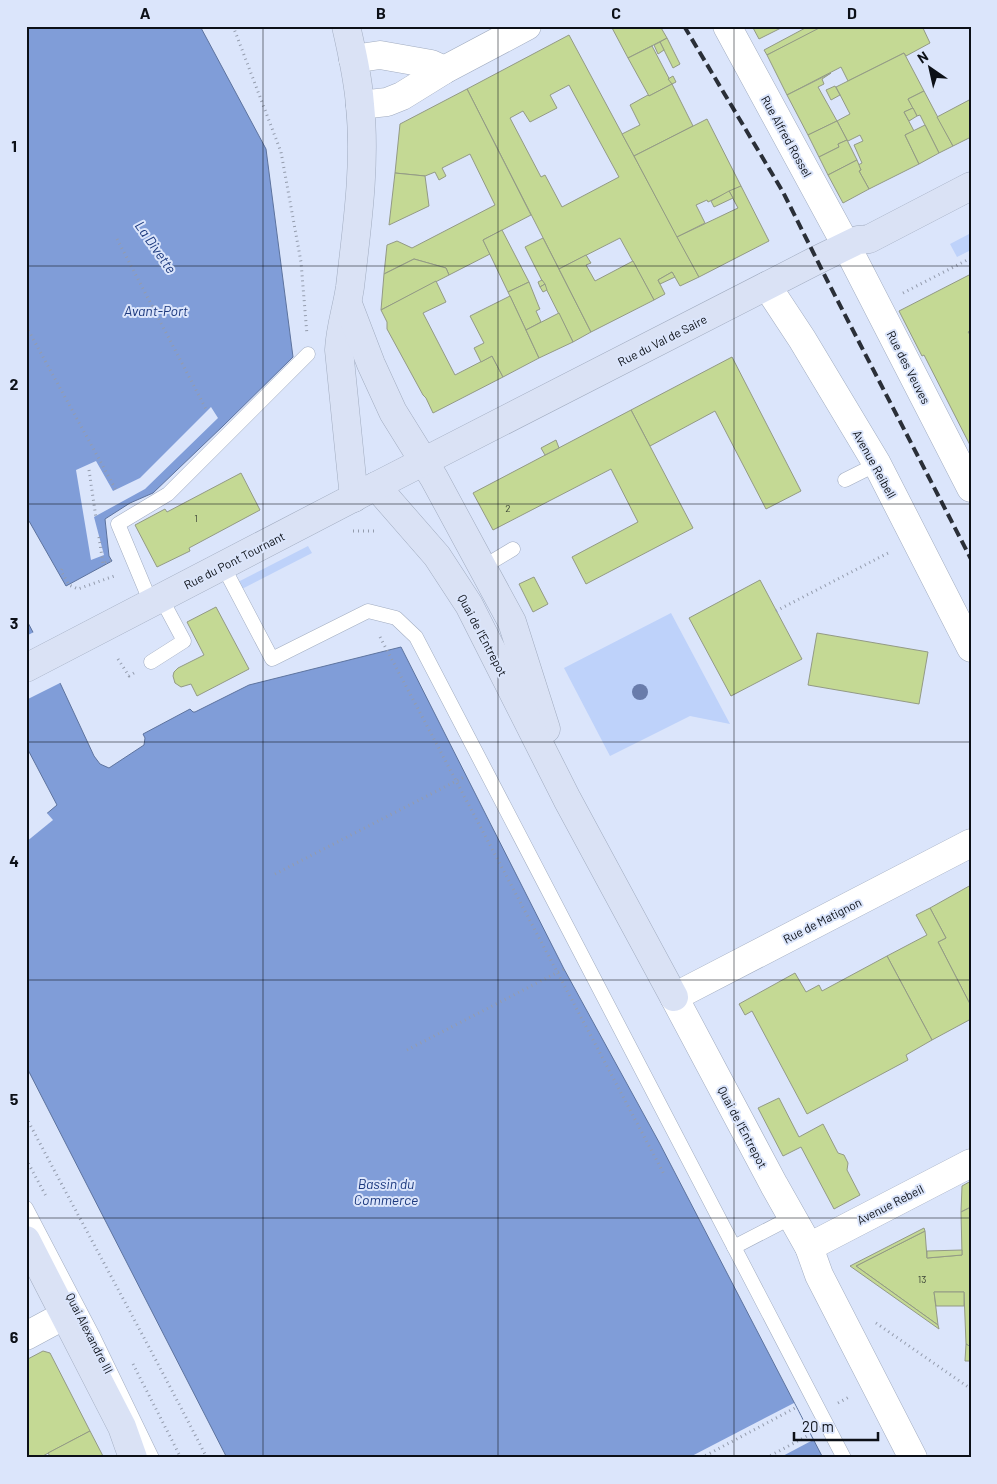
<svg xmlns="http://www.w3.org/2000/svg" width="997" height="1484" font-family="Barlow,sans-serif">
	<rect width="100%" height="100%" fill="#dbe5fb"/>
	<g fill="#bed2fa">
		<polygon points="971,233 971,250 957,257 950,244"/>
		<polygon points="308,546 312,553 240,590 236,583"/>
		<polygon points="671,613 730,724 690,716 610,756 564,668"/>
	</g>
	<g fill="#809dd8" stroke="#5d739e">
		<polygon points="26,26 200,26 266,149 293,357 223,426 153,493 130,503 105,519 109,556 112,561 66,586 29,521 26,522"/>
		<polygon points="26,619 61,685 94,756 100,764 109,768 144,745 145,738 143,734 190,709 193,712 195,712 249,685 401,647 564,969 660,1144 823,1458 227,1458 26,1066 26,831 57,805 26,746"/>
	</g>
	<g fill="#dbe5fb">
		<polygon points="211,407 218,418 145,489 94,517 104,555 91,560 76,470 96,461 113,491 140,478"/>
		<polygon points="36,631 62,682 26,700 26,636"/>
		<polygon points="46,812 53,820 26,842 26,828"/>
		<polygon points="794,1403 813,1440 779,1458 688,1458"/>
	</g>
	<g fill="#c4d994" stroke="#939a85" fill-rule="evenodd">
		<polygon points="611,26 660,26 667,38 628,58"/>
		<polygon points="752,26 780,26 781,28 759,39"/>
		<polygon points="809,26 820,26 821,28 767,55 764,50"/>
		<polygon points="823,26 922,26 930,43 906,56 904,53 848,81 841,67 787,95 767,55"/>
		<path d="M569,35L699,277L680,286L672,272L658,280L665,294L654,300L620,238L559,269L467,89ZM569,85L619,177L562,207L545,175L541,177L510,118L523,111L530,122L557,108L550,95Z"/>
		<polygon points="667,38 680,64 673,68 660,42"/>
		<polygon points="660,42 664,50 658,54 654,45"/>
		<polygon points="652,46 672,84 649,96 628,58"/>
		<polygon points="904,53 924,91 908,99 913,108 904,112 914,131 905,135 919,164 869,189 859,171 861,170 858,165 862,163 854,145 863,141 860,135 848,141 847,140 837,121 850,114 836,87"/>
		<polygon points="831,73 822,79 824,84 818,87 837,121 808,135 787,95"/>
		<polygon points="673,76 676,82 672,84 668,79"/>
		<polygon points="672,84 693,126 634,156 622,134 640,125 630,105 648,95 649,96"/>
		<polygon points="835,86 840,95 831,100 826,90"/>
		<polygon points="467,89 531,215 483,240 490,254 449,275 446,268 414,259 384,274 387,245 397,241 412,248 495,205 470,154 442,168 446,176 439,180 435,172 425,176 395,173 400,124"/>
		<polygon points="924,91 953,146 939,153 920,115 917,116 908,99"/>
		<polygon points="971,99 971,137 953,146 937,117"/>
		<polygon points="913,108 917,116 909,121 904,112"/>
		<polygon points="707,119 741,186 708,202 707,200 696,205 705,223 677,237 634,156"/>
		<polygon points="837,121 847,140 838,144 839,147 819,157 808,135"/>
		<polygon points="925,125 939,153 919,164 905,135"/>
		<polygon points="847,140 857,160 828,175 819,157 839,147 838,144"/>
		<polygon points="857,160 861,170 859,171 869,189 843,203 828,175"/>
		<polygon points="395,173 425,176 429,206 389,225"/>
		<polygon points="741,186 769,241 699,277 677,237 738,208 729,191"/>
		<polygon points="729,191 733,198 714,207 711,201"/>
		<polygon points="502,230 529,282 508,292 483,240"/>
		<polygon points="543,238 591,332 573,342 525,247"/>
		<polygon points="586,255 591,263 586,265 595,281 633,261 654,300 591,332 559,269"/>
		<polygon points="414,259 446,268 449,275 381,310 384,274"/>
		<polygon points="672,272 675,277 660,284 658,280"/>
		<polygon points="971,274 971,330 968,332 971,336 971,447 924,355 922,356 899,311"/>
		<polygon points="542,280 545,284 540,287 538,282"/>
		<polygon points="436,281 446,302 423,313 455,375 492,356 503,377 433,413 426,398 423,395 387,329 387,322 381,310"/>
		<polygon points="529,282 539,307 540,309 536,311 541,322 526,330 508,292"/>
		<polygon points="545,284 547,290 543,292 540,287"/>
		<polygon points="510,296 539,358 503,377 492,356 481,362 474,348 484,343 470,316"/>
		<polygon points="559,313 573,342 539,358 526,330"/>
		<polygon points="732,357 801,491 766,509 715,411 650,446 631,410"/>
		<polygon points="631,410 693,528 586,584 572,557 638,522 611,469 493,530 473,493"/>
		<polygon points="556,440 559,448 545,455 541,448"/>
		<polygon points="241,473 260,510 189,548 190,551 157,567 135,525 165,509 167,512"/>
		<polygon points="534,577 548,604 533,612 519,584"/>
		<polygon points="760,580 802,659 731,696 689,618"/>
		<polygon points="216,607 249,669 197,696 191,684 181,687 175,683 173,676 174,672 178,668 204,655 187,622"/>
		<polygon points="817,633 928,652 919,704 808,685"/>
		<polygon points="971,885 971,1006 938,942 946,938 930,908"/>
		<polygon points="930,908 946,938 938,942 971,1006 971,1019 932,1040 887,956 927,935 916,915"/>
		<polygon points="887,956 932,1040 906,1055 908,1060 807,1114 752,1011 745,1015 739,1004 795,973 806,992 819,985 822,991"/>
		<polygon points="779,1098 799,1137 823,1124 838,1153 844,1155 848,1163 847,1170 860,1195 834,1209 801,1147 783,1156 758,1108"/>
		<polygon points="971,1181 971,1207 961,1212 962,1186"/>
		<polygon points="971,1207 971,1347 966,1344 964,1292 934,1292 938,1325 856,1266 925,1231 927,1258 962,1255 961,1212"/>
		<polygon points="924,1228 925,1231 856,1266 938,1325 939,1329 850,1266"/>
		<polygon points="962,1250 962,1255 927,1258 927,1251"/>
		<polygon points="934,1292 964,1292 964,1306 936,1306"/>
		<polygon points="966,1344 971,1347 971,1361 965,1361"/>
		<polygon points="43,1351 50,1353 90,1431 39,1458 26,1458 26,1360"/>
		<polygon points="90,1431 104,1458 51,1458 48,1453"/>
	</g>
	<g fill="none" stroke-linecap="round" stroke-linejoin="round">
		<defs>
			<g id="lane">
				<polyline points="845,480 877,464"/>
				<polyline points="223,566 272,659 368,611 396,618 416,637 844,1458"/>
				<polyline points="483,567 513,549"/>
				<polyline points="151,603 118,524 168,494 308,354"/>
				<polyline points="151,662 184,641 161,598"/>
				<polyline points="26,1208 93,1336 152,1458"/>
				<polyline points="734,1247 792,1217"/>
			</g>
			<g id="street">
				<polyline points="727,26 846,245 971,488"/>
				<polyline points="353,59 380,55 431,64 444,70"/>
				<polyline points="360,105 387,102 402,96 444,70 527,26"/>
				<polyline points="767,286 802,339 877,464 971,648"/>
				<polyline points="809,1247 971,1163"/>
				<polyline points="26,1336 65,1315"/>
				<polyline points="913,1458 819,1275 809,1247 774,1185 674,997 971,843"/>
			</g>
			<g id="secondary">
				<path d="M346,26C352,52 358,78 360,105C366,165 357,226 350,287C347,308 340,328 339,350L354,498"/>
				<polyline points="348,304 371,364 393,412 434,478 512,622 546,729"/>
				<polyline points="376,486 437,556 469,605 567,799 674,997"/>
				<polyline points="26,668 376,486 817,260 858,240 869,239 971,186"/>
				<polyline points="26,1240 122,1427 133,1458"/>
			</g>
		</defs>
		<use href="#lane" stroke="#a1acc0" stroke-width="15"/>
		<use href="#street" stroke="#a1acc0" stroke-width="29"/>
		<use href="#secondary" stroke="#a1acc0" stroke-width="29"/>
		<g stroke="#949cad" stroke-width="3" stroke-dasharray="1 4" stroke-linecap="butt">
			<polyline points="233,26 281,152 301,262 307,335"/>
			<polyline points="117,239 207,411"/>
			<polyline points="903,293 971,258"/>
			<polyline points="26,326 116,490"/>
			<polyline points="89,470 96,518"/>
			<polyline points="353,531 377,531"/>
			<polyline points="99,537 103,564 111,560"/>
			<polyline points="62,569 61,571 69,585 78,589 117,575"/>
			<polyline points="776,611 890,552"/>
			<polyline points="380,637 665,1176"/>
			<polyline points="118,659 129,676 134,673"/>
			<polyline points="275,874 466,776"/>
			<polyline points="407,1050 564,969"/>
			<path d="M26,1117C86,1231 148,1343 207,1458"/>
			<polyline points="26,1159 46,1196"/>
			<polyline points="876,1323 971,1389"/>
			<polyline points="133,1364 181,1458"/>
			<polyline points="838,1403 851,1396"/>
			<polyline points="701,1458 795,1408"/>
			<polyline points="766,1458 809,1435"/>
		</g>
		<use href="#lane" stroke="#fff" stroke-width="14"/>
		<use href="#street" stroke="#fff" stroke-width="28"/>
		<use href="#secondary" stroke="#dae2f5" stroke-width="28"/>
		<polyline stroke="#2a2f38" stroke-width="4" stroke-dasharray="10 5" stroke-linecap="butt" points="684,26 783,192 828,282 971,559"/>
	</g>
	<circle fill="#697cab" cx="640" cy="692" r="8"/>
	<path fill="none" stroke="#0c1017" stroke-width="1" stroke-opacity="0.55" d="M263,26V1458M498,26V1458M734,26V1458M26,266H971M26,504H971M26,742H971M26,980H971M26,1218H971"/>
	<g text-anchor="middle" dominant-baseline="central" stroke-width="4" stroke-linejoin="round" paint-order="stroke">
		<g font-size="10" fill="#3a4236">
			<text x="508" y="508">2</text>
			<text x="196" y="518">1</text>
			<text x="922" y="1279">13</text>
		</g>
		<g font-size="12" fill="#0c1017" stroke="#dbe5fb">
			<text transform="translate(787 136) rotate(61)">Rue Alfred Rossel</text>
			<text transform="translate(662 340) rotate(-27)">Rue du Val de Saire</text>
			<text transform="translate(909 367) rotate(63)">Rue des Veuves</text>
			<text transform="translate(875 464) rotate(61)">Avenue Reibell</text>
			<text transform="translate(234 560) rotate(-27)">Rue du Pont Tournant</text>
			<text transform="translate(483 635) rotate(62)">Quai de l'Entrepot</text>
			<text transform="translate(822 920) rotate(-27)">Rue de Matignon</text>
			<text transform="translate(743 1127) rotate(62)">Quai de l'Entrepot</text>
			<text transform="translate(890 1204) rotate(-27)">Avenue Rebeil</text>
			<text transform="translate(90 1333) rotate(63)">Quai Alexandre III</text>
		</g>
		<g font-size="14" font-style="italic" fill="#1c397e" stroke="#dbe5fb">
			<text transform="translate(156 247) rotate(55)">La Divette</text>
			<text x="156" y="310">Avant-Port</text>
			<text x="386" y="1183">Bassin du<tspan x="386" dy="16">Commerce</tspan></text>
		</g>
	</g>
	<rect width="997" height="1484" fill="none" stroke="#dbe5fb" stroke-width="55"/>
	<g transform="translate(930 68) rotate(326)" stroke="#dbe5fb" stroke-width="4" paint-order="stroke">
	<path d="M0-4L9 19L0 12L-9 19Z" fill="#0c1017"/>
	<text y="-8" font-size="14" font-weight="bold" text-anchor="middle" fill="#0c1017">N</text>
	</g>
	<path d="M794 1432v8h84v-8" fill="none" stroke="#0c1017" stroke-width="2.5"/>
	<text x="802" y="1432" font-size="15" fill="#0c1017" stroke="#dbe5fb" stroke-width="4" paint-order="stroke">20 m</text>
	<rect x="28" y="28" width="942" height="1428" fill="none" stroke="#0c1017" stroke-width="2"/>
	<g font-size="16" text-anchor="middle" font-weight="bold" fill="#0c1017">
		<text x="145" y="19">A</text>
		<text x="381" y="19">B</text>
		<text x="616" y="19">C</text>
		<text x="852" y="19">D</text>
		<text x="14" y="152">1</text>
		<text x="14" y="390">2</text>
		<text x="14" y="629">3</text>
		<text x="14" y="867">4</text>
		<text x="14" y="1105">5</text>
		<text x="14" y="1343">6</text>
	</g>
</svg>
